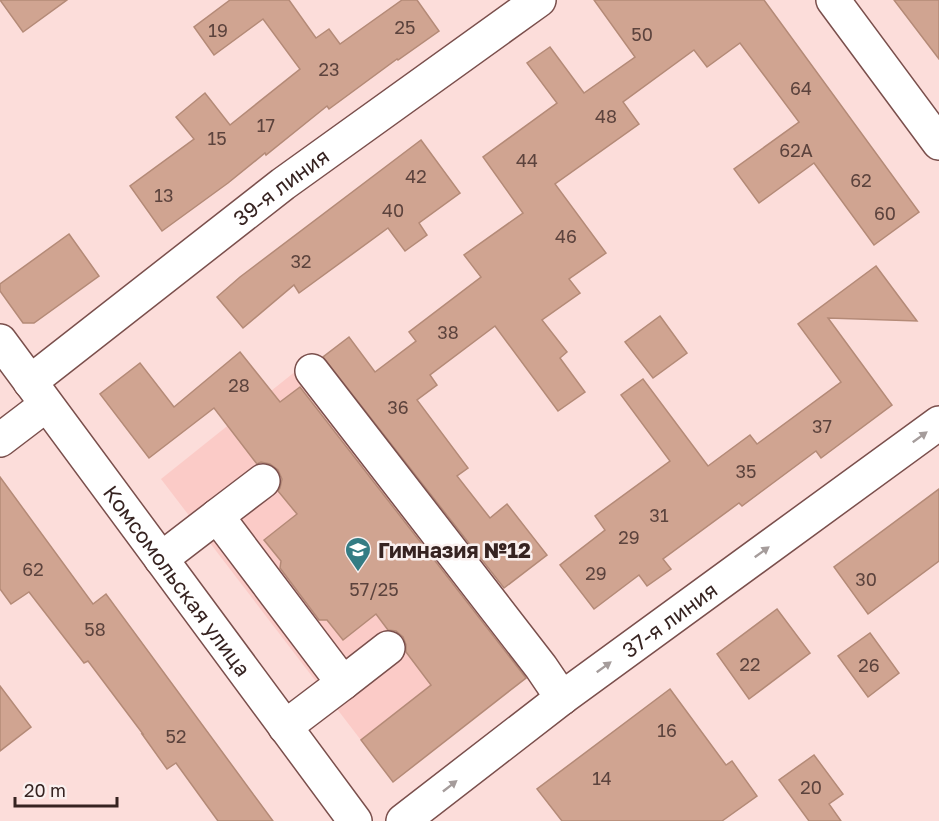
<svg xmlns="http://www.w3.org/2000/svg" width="939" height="821" font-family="'Golos Text',sans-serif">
	<rect width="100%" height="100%" fill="#fcddda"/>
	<polygon fill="#fbcbc7" points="316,355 549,660 393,782 161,479"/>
	<g fill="#d0a491" stroke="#b48a77" stroke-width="1.5">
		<polygon points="0,0 67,0 23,32"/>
		<polygon points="230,0 289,0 316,38 329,29 340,44 402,0 417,0 439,31 398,60 397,59 329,109 327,106 266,155 265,153 228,183 162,231 130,186 194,139 176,117 205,93 230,125 300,69 263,19 214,55 194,27"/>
		<polygon points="594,0 764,0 919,212 874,245 814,163 759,203 734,169 799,122 740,43 707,67 694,50 623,102 639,124 555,184 606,253 569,279 580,293 542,320 567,352 560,358 585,392 558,411 495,326 430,375 437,385 417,400 468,468 457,476 490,518 507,504 547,555 504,588 323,357 349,337 375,372 416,341 409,332 481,277 464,255 523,213 483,157 557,103 527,63 550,47 584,93 635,57"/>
		<polygon points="894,0 939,0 939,59"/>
		<polygon points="421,140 460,193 419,223 427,235 405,251 388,228 299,293 294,285 243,328 217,297 240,277"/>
		<polygon points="69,234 99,276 34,323 23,323 0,291 0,284"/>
		<polygon points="876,266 917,321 828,318 892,405 821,458 816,451 742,506 739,503 663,559 671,569 647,586 639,575 594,609 560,565 605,530 595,516 670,461 621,395 643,379 708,466 750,435 757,444 841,382 798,324"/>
		<polygon points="660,316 687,353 653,378 625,342"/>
		<polygon points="240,352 280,402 300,387 526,678 393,782 361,740 431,685 406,652 406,645 403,637 396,631 388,630 376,614 343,640 327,620 319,620 280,568 281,561 264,540 297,514 278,491 280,488 282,479 278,470 270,464 261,462 257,464 214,408 149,458 100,394 140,363 174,407"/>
		<polygon points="0,477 93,604 106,594 273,821 218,821 176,763 167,769 142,734 143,734 88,661 84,663 29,592 11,604 0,589"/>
		<polygon points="939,489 939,561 868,614 834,567"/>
		<polygon points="777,609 810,653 749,699 717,654"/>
		<polygon points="870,633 899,673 868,697 838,656"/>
		<polygon points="0,686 31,727 0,751"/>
		<polygon points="670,689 726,765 732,761 757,796 722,821 562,821 537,789"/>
		<polygon points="814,755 843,794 829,804 841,821 809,821 779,780"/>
	</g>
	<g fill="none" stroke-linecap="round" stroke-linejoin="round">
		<defs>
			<g id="minor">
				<path id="s1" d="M0,341L355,821"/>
				<polyline points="312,371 541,667 562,698"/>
				<path id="s2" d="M30,382L283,184L539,0"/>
				<polyline points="0,440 46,405"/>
				<polyline points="217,516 263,481"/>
				<polyline points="161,559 217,516 343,683 285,727"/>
				<polyline points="343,683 388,648"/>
				<path id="s3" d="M403,821L562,698L939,423"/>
			</g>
			<polyline id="major" points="833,0 939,143"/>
		</defs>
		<use href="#minor" stroke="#7a4f4c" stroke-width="36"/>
		<use href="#major" stroke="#7a4f4c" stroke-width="36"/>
		<use href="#minor" stroke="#fff" stroke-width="33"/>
		<use href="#major" stroke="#fff" stroke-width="33"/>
	</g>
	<defs><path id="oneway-solid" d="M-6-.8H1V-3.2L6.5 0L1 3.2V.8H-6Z" transform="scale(1.5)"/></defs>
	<g fill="#a59c9b">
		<use href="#oneway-solid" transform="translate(920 437) rotate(-36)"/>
		<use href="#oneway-solid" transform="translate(762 552) rotate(-36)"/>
		<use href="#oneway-solid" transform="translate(604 667) rotate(-36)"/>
		<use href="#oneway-solid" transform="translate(450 786) rotate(-38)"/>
	</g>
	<defs>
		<symbol id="school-pin" viewBox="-11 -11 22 30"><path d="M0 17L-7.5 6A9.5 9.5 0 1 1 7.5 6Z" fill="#347c84" stroke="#faf0ef"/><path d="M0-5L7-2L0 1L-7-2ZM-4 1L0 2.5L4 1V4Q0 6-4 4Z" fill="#fff"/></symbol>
	</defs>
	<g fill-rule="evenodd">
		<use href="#school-pin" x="343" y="535" width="30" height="40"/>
	</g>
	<g text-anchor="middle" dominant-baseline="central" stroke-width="5" stroke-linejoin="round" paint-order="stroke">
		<g font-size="18" fill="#5c433d">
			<text x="405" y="27">25</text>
			<text x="218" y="30">19</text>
			<text x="642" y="34">50</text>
			<text x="329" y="69">23</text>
			<text x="801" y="88">64</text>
			<text x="606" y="116">48</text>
			<text x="266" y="125">17</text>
			<text x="217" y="138">15</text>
			<text x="796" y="150">62А</text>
			<text x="527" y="160">44</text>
			<text x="416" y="176">42</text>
			<text x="861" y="180">62</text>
			<text x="164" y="195">13</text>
			<text x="393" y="210">40</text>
			<text x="885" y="213">60</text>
			<text x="566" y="236">46</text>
			<text x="301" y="261">32</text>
			<text x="448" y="332">38</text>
			<text x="239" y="385">28</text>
			<text x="398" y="407">36</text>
			<text x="822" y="426">37</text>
			<text x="746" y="471">35</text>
			<text x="659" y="515">31</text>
			<text x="629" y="537">29</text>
			<text x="33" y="569">62</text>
			<text x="596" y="573">29</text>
			<text x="866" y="579">30</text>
			<text x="374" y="589">57/25</text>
			<text x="95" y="629">58</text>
			<text x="750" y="664">22</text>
			<text x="869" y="665">26</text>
			<text x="667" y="730">16</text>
			<text x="176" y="736">52</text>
			<text x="602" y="778">14</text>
			<text x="811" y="787">20</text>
		</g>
		<g font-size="21" fill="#362321" stroke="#faf0ef">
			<text stroke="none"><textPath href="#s2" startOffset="318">39-я линия</textPath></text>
			<text stroke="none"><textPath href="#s1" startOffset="298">Комсомольская улица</textPath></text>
			<text stroke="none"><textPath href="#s3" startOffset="334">37-я линия</textPath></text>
		</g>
		<g font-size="21" font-weight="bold" fill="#362321" stroke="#faf0ef" text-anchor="start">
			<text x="378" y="550">Гимназия №12</text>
		</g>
	</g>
	<path d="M15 797v9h102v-9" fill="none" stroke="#362321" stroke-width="3"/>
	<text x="24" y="797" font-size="18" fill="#362321" stroke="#faf0ef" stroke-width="4.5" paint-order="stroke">20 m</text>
</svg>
